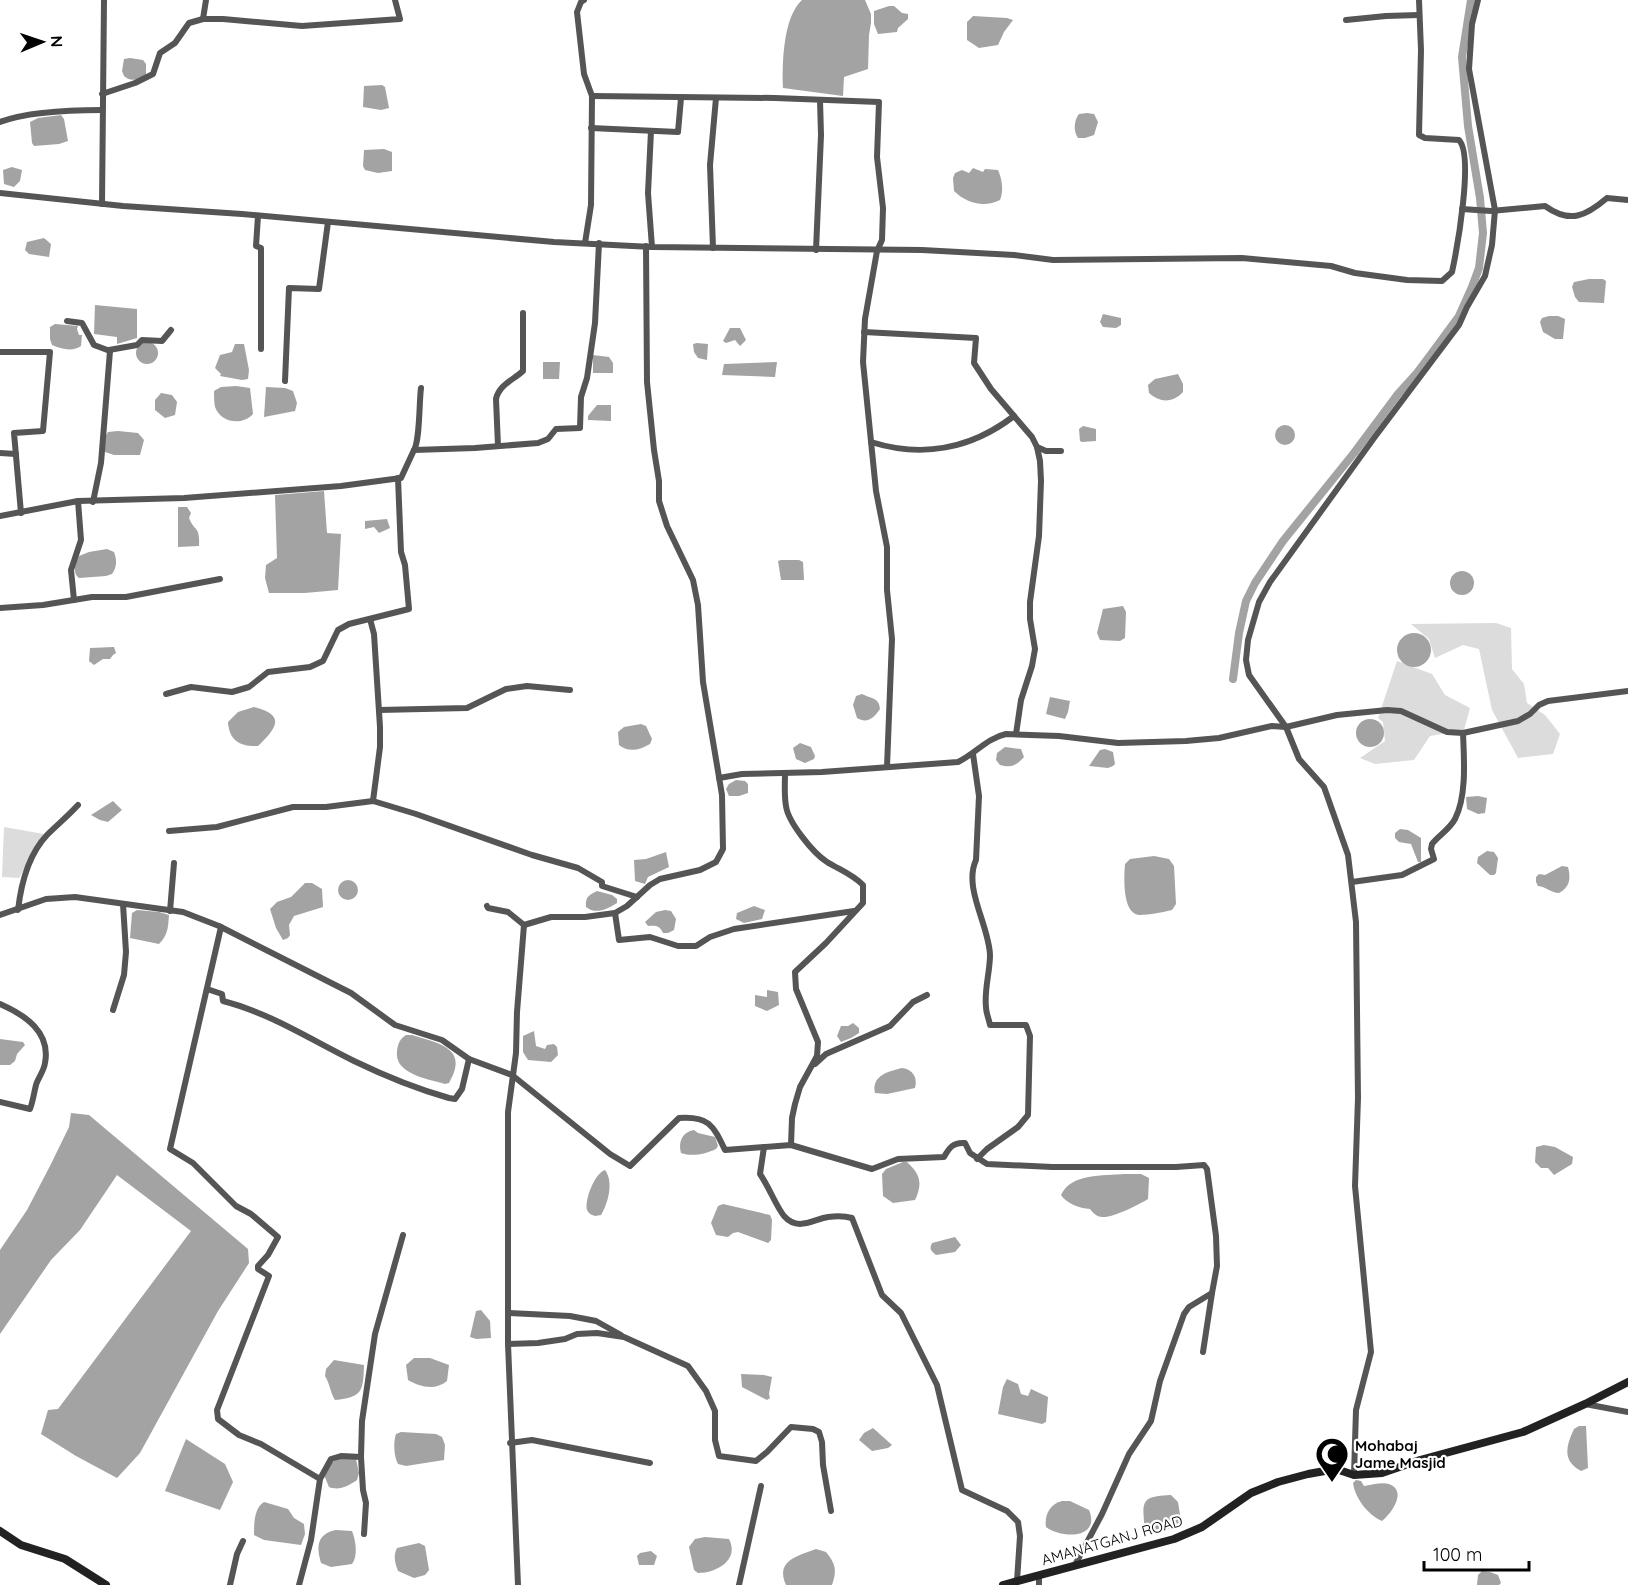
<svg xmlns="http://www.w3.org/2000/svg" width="1628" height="1585" font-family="Quicksand,sans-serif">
	<rect width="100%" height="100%" fill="#fff"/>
	<g fill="#dcdcdc">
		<polygon points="1496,623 1511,628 1512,669 1524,684 1527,703 1545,715 1560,734 1553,754 1518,758 1492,710 1479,649 1463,645 1435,658 1429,639 1411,624"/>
		<polygon points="1397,661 1432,674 1445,695 1470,708 1464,730 1430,736 1414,760 1375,764 1360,758 1385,741 1383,722 1378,718"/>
		<polygon points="4,827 44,834 19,878 2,877"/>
	</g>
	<g fill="#a3a3a3">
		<path d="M802,0H865L871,14V23L869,35L868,69L844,77L843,96L783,88C782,64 783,17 802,0Z"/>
		<polygon points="889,6 894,6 902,13 908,14 908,19 898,28 897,32 878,34 874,24 874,11"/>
		<polygon points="973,16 1007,18 1013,20 1004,32 998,45 979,48 967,40 967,22"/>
		<path d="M130,58L143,60L146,64V75C138,79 132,83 124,76L122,71L124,59Z"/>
		<polygon points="382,85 385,87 389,108 381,110 363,107 364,86"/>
		<path d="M1087,113L1094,114L1098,122L1094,135L1085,138H1078C1073,131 1074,120 1079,114Z"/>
		<polygon points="61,115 64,119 68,141 59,144 34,146 32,143 30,122 38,118"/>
		<polygon points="384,149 392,152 392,171 378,173 365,170 363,166 364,150"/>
		<polygon points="12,167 22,170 20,181 14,187 4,184 3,170"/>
		<path d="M973,168L983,172L985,169L998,170C1002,179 1004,191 1000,200C984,208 966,203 954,191L953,178L955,173L962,170L969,173Z"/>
		<polygon points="44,238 51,244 49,257 29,254 25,250 27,242"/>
		<polygon points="1589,279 1603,279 1606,281 1604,303 1579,302 1575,297 1572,287 1574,282"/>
		<polygon points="95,305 137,309 137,338 117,344 117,337 94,334"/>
		<polygon points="1103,314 1121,318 1121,325 1116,328 1103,327 1100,322"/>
		<polygon points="1549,316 1558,316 1565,319 1563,339 1555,339 1543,332 1540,322 1542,318"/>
		<path d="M55,324L78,326L77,329L79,335H82L81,346C73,352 61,349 52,345L50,339V327Z"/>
		<polygon points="730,328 740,328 746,340 740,346 735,340 726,343 723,341"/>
		<circle cx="147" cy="353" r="11"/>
		<polygon points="697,343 708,344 707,360 698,358 694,352 693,344"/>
		<polygon points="235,344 244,344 249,370 248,379 242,380 220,376 221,374 215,368 220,355 232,352"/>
		<polygon points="593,355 609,357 613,363 613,373 593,373"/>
		<polygon points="543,362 560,362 559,379 543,379"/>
		<polygon points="777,362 775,377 722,375 724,364"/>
		<path d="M1178,374L1183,384V392C1173,403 1160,403 1149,393L1148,385L1155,379Z"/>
		<path d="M236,386L250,388L253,414C242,426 221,423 215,407C214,402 214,396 214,391L221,387Z"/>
		<polygon points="266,387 285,388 293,391 297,403 295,411 264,417"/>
		<polygon points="161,393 172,395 177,402 175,415 165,418 155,410 155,400"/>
		<polygon points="597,405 611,405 611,421 588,420 588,416"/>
		<circle cx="1285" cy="435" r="10"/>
		<polygon points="1083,426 1096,429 1096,441 1082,442 1080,441 1079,429"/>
		<polygon points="118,431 138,433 144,440 140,455 114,455 105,452 105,437 108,432"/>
		<polygon points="324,491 327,533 341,534 338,590 305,593 269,593 265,578 266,565 277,558 275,495"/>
		<path d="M178,507H187L191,513L189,518C195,533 200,525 199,546L178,547Z"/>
		<polygon points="387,519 390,528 379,533 374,527 365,529 365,521"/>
		<path d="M107,549L114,552C117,560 117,567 112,574L106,576L79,578C72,573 75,563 79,556L89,552Z"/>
		<polygon points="781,560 799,560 803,562 804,580 781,580 778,561"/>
		<circle cx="1462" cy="583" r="12"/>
		<polygon points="1123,606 1126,612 1125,638 1120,641 1100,640 1097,633 1103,609"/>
		<circle cx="1414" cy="650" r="17"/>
		<polygon points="114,647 116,653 113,655 110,659 103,659 94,665 89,661 90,648"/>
		<path d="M862,694C871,699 879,697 880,709C874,718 867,724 857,718L853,705L856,696Z"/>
		<polygon points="1050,697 1070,701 1068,712 1065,719 1046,714"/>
		<path d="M254,707C286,715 277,728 258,746C241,747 229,741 228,722L238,712Z"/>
		<circle cx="1370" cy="733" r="14"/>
		<path d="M641,724L646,726L652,739L650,744C640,750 629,753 619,745L618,732L624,727Z"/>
		<polygon points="800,743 811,747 815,756 814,759 805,763 796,759 793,748"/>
		<path d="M1005,747L1021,749L1024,757C1016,766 1011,768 1000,765L996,760L997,753Z"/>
		<polygon points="1105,749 1113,752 1115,764 1113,766 1108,768 1089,766 1100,750"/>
		<polygon points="736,780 745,781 748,784 748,793 739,796 729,796 726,789 729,784"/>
		<polygon points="1478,796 1487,798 1485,813 1478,814 1467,809 1466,797"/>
		<polygon points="113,801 122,810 108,822 100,820 91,815"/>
		<polygon points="1400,829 1408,830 1421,838 1421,862 1418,862 1411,844 1399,842 1395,838 1395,833"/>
		<polygon points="1487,851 1494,852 1498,858 1496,873 1494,875 1490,875 1477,863 1478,857"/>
		<polygon points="666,852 669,867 648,877 645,884 635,881 634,860 646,859"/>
		<path d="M1154,856L1169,859L1174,866L1176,904L1172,910C1163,912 1150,915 1139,915C1122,913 1124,877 1125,864L1130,859Z"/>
		<path d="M1562,866L1568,867C1571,879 1570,887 1559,893C1551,893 1547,887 1538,886L1536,882V877L1539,874L1545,875Z"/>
		<circle cx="348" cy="890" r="10"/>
		<polygon points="305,883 312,883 322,889 323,907 294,916 289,925 290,935 288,938 283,940 276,928 270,909 277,902 291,897"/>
		<path d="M597,891L612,895L617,899V903C607,909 596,915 586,907C585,897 589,895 597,891Z"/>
		<polygon points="754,906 765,910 762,919 744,923 736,919 737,913"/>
		<path d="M137,910L159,912L169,915C168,928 168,935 159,944L130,938L132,913Z"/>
		<path d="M665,910L671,911L676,919L674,930L668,933H663C660,926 656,925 648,926L645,922L656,912Z"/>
		<polygon points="767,990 778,992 779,1005 767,1011 755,1006 755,995 767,997"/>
		<polygon points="853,1023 859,1028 859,1033 851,1038 841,1042 837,1036 841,1026 848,1026"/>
		<polygon points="534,1031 536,1046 545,1049 547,1045 554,1044 557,1047 558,1055 551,1062 528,1060 523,1052 523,1036"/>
		<path d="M406,1035H412C438,1043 470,1048 449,1083L445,1084C428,1079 394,1074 397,1051C398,1043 400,1039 406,1035Z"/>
		<polygon points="0,1039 23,1042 25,1045 17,1054 15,1061 10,1065 0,1065"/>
		<path d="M902,1068C913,1069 918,1078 915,1088L887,1094L875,1093C871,1075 890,1071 902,1068Z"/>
		<polygon points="71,1113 89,1115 248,1249 249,1263 218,1311 140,1453 117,1478 76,1456 41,1434 48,1410 58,1409 191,1231 117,1175 80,1230 51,1260 0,1334 0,1250 27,1210 50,1166 69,1127"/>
		<path d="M694,1130L698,1133L715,1137L718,1146L716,1149C706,1154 692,1157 681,1153C678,1142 682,1132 694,1130Z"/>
		<polygon points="1544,1145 1555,1147 1573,1157 1572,1164 1554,1175 1548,1168 1541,1168 1535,1162 1536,1147"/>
		<path d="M903,1162H907C920,1174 923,1183 915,1200L893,1203L883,1196L882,1174L886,1169Z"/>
		<path d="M605,1170C614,1182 608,1203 601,1215L595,1216C592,1215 589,1214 587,1210C584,1200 595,1173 605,1170Z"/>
		<path d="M1125,1174H1141L1149,1178L1148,1199C1138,1205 1113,1218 1102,1217C1097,1217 1093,1213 1090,1209C1079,1208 1067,1204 1061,1195C1071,1173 1103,1176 1125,1174Z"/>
		<polygon points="723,1204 770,1215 772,1220 771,1240 768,1243 738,1232 733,1233 728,1237 716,1235 711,1223 718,1206"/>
		<path d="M955,1237L961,1245L955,1252L936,1255C931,1251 929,1249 932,1243Z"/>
		<polygon points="481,1310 490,1321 491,1338 476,1339 470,1337 476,1311"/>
		<path d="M414,1358H430L449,1365L447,1381C435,1391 420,1387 408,1380L406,1365Z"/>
		<path d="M334,1360L364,1365C363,1391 363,1397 335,1400C330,1392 330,1384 325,1376L326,1369Z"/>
		<polygon points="741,1374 764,1375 772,1377 769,1394 770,1398 767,1400 742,1387"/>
		<polygon points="1007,1379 1018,1384 1021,1394 1028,1396 1031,1389 1048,1397 1046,1422 1042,1424 998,1414 1003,1387"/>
		<path d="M1579,1426H1586L1588,1468L1581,1471C1562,1461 1566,1446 1574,1429Z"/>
		<polygon points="873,1428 892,1445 888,1448 872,1451 859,1440 864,1433"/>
		<path d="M401,1432L436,1434L442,1437L445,1445L444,1460L406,1466L398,1464C394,1457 393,1442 396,1434Z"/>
		<polygon points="186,1439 225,1464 233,1482 220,1510 165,1491"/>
		<path d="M339,1459H356L359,1473L357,1480C348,1486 339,1491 329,1487L324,1475L330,1463Z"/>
		<path d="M1356,1480L1361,1481L1364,1486C1371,1485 1382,1482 1389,1484C1408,1491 1391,1514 1382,1521C1368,1515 1355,1498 1353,1483Z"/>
		<path d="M1171,1495L1178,1502L1181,1521L1171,1529L1145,1530C1142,1502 1140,1496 1171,1495Z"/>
		<path d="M1062,1501H1070L1089,1510C1101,1539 1062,1539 1046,1527C1044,1515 1050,1504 1062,1501Z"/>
		<path d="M264,1502L288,1509L294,1518L304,1524L305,1534L301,1545L264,1540L254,1535C254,1524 254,1508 264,1502Z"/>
		<path d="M336,1530L352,1531C356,1541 358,1556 352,1564L331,1567L321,1563C316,1546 317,1534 336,1530Z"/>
		<path d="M705,1537L729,1539C740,1560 716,1573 698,1573L694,1570L689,1547L695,1539Z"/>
		<path d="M419,1543L425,1546L429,1570L425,1575L414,1578L398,1571C395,1563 393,1556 397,1548Z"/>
		<path d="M816,1549L826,1552C836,1564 837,1571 832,1585H786C775,1560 798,1556 816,1549Z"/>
		<polygon points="651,1551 657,1556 654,1565 639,1565 637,1556 640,1553"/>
		<polygon points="1482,1571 1490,1572 1498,1575 1501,1583 1499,1585 1477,1585 1478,1575"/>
	</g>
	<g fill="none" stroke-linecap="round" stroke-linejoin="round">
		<polyline stroke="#a3a3a3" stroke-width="8" points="1233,679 1239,633 1246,601 1255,583 1283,541 1354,453 1398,394 1417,373 1432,353 1459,316 1472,287 1479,268 1483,233 1480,198 1468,126 1462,57 1471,0"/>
		<g stroke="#555" stroke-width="6">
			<polyline points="584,0 581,2 577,12 584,74 592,96 591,205 585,243"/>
			<polyline points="203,19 206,0"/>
			<polyline points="1346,20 1386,16 1419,15"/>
			<polyline points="102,94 135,83 153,74 160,53 175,43 189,23 203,19 223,19 302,26 400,19 395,0"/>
			<polyline points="592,96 775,98 879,102 877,157 883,208 882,240 877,251 865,319 863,362 876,491 887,547 887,590 892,639 887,767"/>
			<path d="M0,122C27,112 73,110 102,110"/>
			<polyline points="591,128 678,132 681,98"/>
			<polyline points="651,131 648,193 652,247"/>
			<path d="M0,193L123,206L242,214L554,242L652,247L922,250L1014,255L1053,260L1242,258L1331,266L1355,273L1407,280L1442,281L1452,272C1457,249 1474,156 1459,140L1425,138L1419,135L1421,50L1419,0"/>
			<polyline points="102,204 104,0"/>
			<path d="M1462,209L1491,211L1545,206C1570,224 1586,216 1607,198L1628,200"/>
			<polyline points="258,216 256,246 261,248 261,349"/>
			<polyline points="713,248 710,165 716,98"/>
			<polyline points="816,250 821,135 820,100"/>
			<polyline points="67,321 82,323 94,345 110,351 101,463 93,502"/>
			<polyline points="864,332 976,338 974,363 991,389 1032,437 1037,447 1040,461 1041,481 1039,536 1030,602 1030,619 1035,649 1032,666 1021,700 1016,734"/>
			<polyline points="109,350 137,345 142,340 162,341 171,330"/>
			<polyline points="0,352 50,352 43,431 14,433 21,513"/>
			<polyline points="285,381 289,288 319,289 328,222"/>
			<path d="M871,442C922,458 971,449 1014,416"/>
			<path d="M498,446L496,399C499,385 513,380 523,371V313"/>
			<polyline points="1037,447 1046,451 1061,451"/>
			<path d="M414,450C420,440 419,403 421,388"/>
			<polyline points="0,453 16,454"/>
			<polyline points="0,516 78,501 184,498 341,486 401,478 414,450 475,448 538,443 548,439 556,429 580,428 581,397 587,378 595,323 599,243"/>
			<polyline points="74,600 71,570 81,540 78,501"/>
			<polyline points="0,608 43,605 92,597 126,597 220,579"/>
			<polyline points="370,619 374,634 380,727 380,747 373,801"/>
			<polyline points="166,694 191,687 232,692 249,687 268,672 310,667 323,661 338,630 349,624 409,609 405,565 401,552 398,478"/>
			<polyline points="379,710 467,708 506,689 527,686 570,690"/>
			<path d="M973,754L979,796L976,860C963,888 989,925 990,955C990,972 984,990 986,1007C986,1013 989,1019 990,1025H1026L1030,1036L1028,1115L1018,1127L987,1149L977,1159"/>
			<path d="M785,773C785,783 784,795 786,806C788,822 813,853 827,862C840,870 852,874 863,885V903L826,943L795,972L796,989L818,1042L817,1056L800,1087L795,1104L792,1118L791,1145"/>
			<path d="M719,778L742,774L822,772L958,762C975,754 987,738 1006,734L1059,736L1118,743L1186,741L1219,738L1272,726L1286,727L1337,715L1387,710L1401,711L1447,732L1463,733L1518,721L1530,714L1539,705L1548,701L1628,691"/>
			<polyline points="169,831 217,827 293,807 326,807 373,801 416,814 532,855 578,868 602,882 602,886 637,897"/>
			<path d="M1352,882L1402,875L1434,859L1431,849L1432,844C1439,835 1449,830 1455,819C1467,796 1464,758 1463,733"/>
			<polyline points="487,906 488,908 508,912 524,925 551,917 585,917 615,913 627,906 650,885 660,879 700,870 716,862 723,849 722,795 703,682 698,605 693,580 667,526 659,501 659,481 654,450 647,382 646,246"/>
			<path d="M18,910C21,884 29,854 47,835C57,825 68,816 78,805"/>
			<polyline points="170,911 174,863"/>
			<polyline points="615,913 619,940 650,937 678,946 696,946 710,937 734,929 854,911"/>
			<path d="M0,915L46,899L75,897L183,912L219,926L351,993L395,1025L442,1040L469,1059L512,1075L610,1154L630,1166L679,1118C709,1116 713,1125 725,1150L791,1145L872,1169L898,1159L944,1157C949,1148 953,1142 965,1143L970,1153L987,1164L1052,1167H1176L1204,1165L1207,1169L1216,1236L1217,1266L1212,1293L1189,1307L1184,1314L1160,1381L1151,1421L1129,1454L1102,1514L1075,1565"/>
			<polyline points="221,927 170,1149 193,1163 236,1206 251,1214 278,1237 268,1255 258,1266 258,1269 269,1276 217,1410 218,1419 239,1435 261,1444 320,1479 311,1540 299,1585"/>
			<path d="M207,989L222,994L223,1001C270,1013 311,1040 354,1061C385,1076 417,1089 449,1098L455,1099L462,1089L469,1059"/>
			<path d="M0,1004C25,1015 51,1032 45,1063C44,1071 38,1078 36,1085C34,1093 33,1101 30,1109L0,1102"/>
			<polyline points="113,1010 124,975 126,952 123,904"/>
			<polyline points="815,1064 826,1054 890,1026 913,1002 927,995"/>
			<path d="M764,1147L760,1174C769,1187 776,1206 784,1216C798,1232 814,1219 828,1217C836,1216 845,1216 852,1218L882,1295L901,1313L937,1385L962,1490L1007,1511L1018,1522L1020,1536L1017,1581"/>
			<polyline points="509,1313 570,1316 596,1321 621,1335"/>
			<polyline points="508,1344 538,1343 565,1339 577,1334 597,1333 624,1337 688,1366 706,1391 715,1411 715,1440 719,1456 756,1461 767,1452 791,1427 813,1429 819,1432 822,1442 823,1465 831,1511"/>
			<polyline points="1203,1352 1212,1293"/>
			<polyline points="1585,1404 1628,1412"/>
			<polyline points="510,1443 532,1440 650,1463"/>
			<polyline points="361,1457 362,1421 375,1334 403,1235"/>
			<polyline points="1354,1475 1356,1410 1371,1352 1355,1186 1358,1098 1356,922 1348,855 1324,787 1299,759 1286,727 1249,675 1246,660 1248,640 1259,602 1270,582 1374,438 1459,325 1467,307 1485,276 1492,245 1495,210 1469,69 1472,24 1478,0"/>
			<polyline points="320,1479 331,1459 341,1456 361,1457 363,1490 366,1503 364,1534"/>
			<polyline points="1039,1575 1039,1585"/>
			<polyline points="230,1585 237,1554 243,1541"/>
			<polyline points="518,1585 508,1344 508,1112 516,1053 517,1012 524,925"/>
			<polyline points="739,1585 761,1486"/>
		</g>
		<g stroke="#222" stroke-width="8">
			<polyline points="0,1531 21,1545 65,1559 106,1585"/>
			<polyline points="1003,1585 1174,1539 1202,1527 1251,1493 1278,1482 1308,1474 1336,1469 1354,1475 1382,1473 1420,1460 1523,1432 1585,1404 1628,1382"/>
		</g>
	</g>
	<defs>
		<symbol id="mosque-pin" viewBox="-11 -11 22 30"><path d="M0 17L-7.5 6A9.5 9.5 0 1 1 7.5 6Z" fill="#000" stroke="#fff"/><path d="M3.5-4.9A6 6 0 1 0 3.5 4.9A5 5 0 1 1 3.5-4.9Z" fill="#fff"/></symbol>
	</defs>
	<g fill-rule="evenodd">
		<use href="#mosque-pin" x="1313" y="1435" width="38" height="52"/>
	</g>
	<g text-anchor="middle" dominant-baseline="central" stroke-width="4.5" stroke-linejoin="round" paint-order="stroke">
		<g font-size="15" font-weight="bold" fill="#000" stroke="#fff" text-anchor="start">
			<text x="1355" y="1445">Mohabaj<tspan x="1355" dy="17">Jame Masjid</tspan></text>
		</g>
		<g font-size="15" fill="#000" stroke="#fff">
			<text transform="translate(1112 1540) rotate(-16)">AMANATGANJ ROAD</text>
		</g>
	</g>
	<g transform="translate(42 42) rotate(88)" stroke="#ffffff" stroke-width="4.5" paint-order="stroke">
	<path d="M0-4.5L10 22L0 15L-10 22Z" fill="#000000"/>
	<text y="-9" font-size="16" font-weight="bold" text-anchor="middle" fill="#000000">N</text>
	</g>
	<path d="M1424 1561v9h105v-9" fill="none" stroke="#000000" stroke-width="3"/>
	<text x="1433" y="1561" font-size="18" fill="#000000" stroke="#ffffff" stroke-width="4.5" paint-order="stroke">100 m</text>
</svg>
